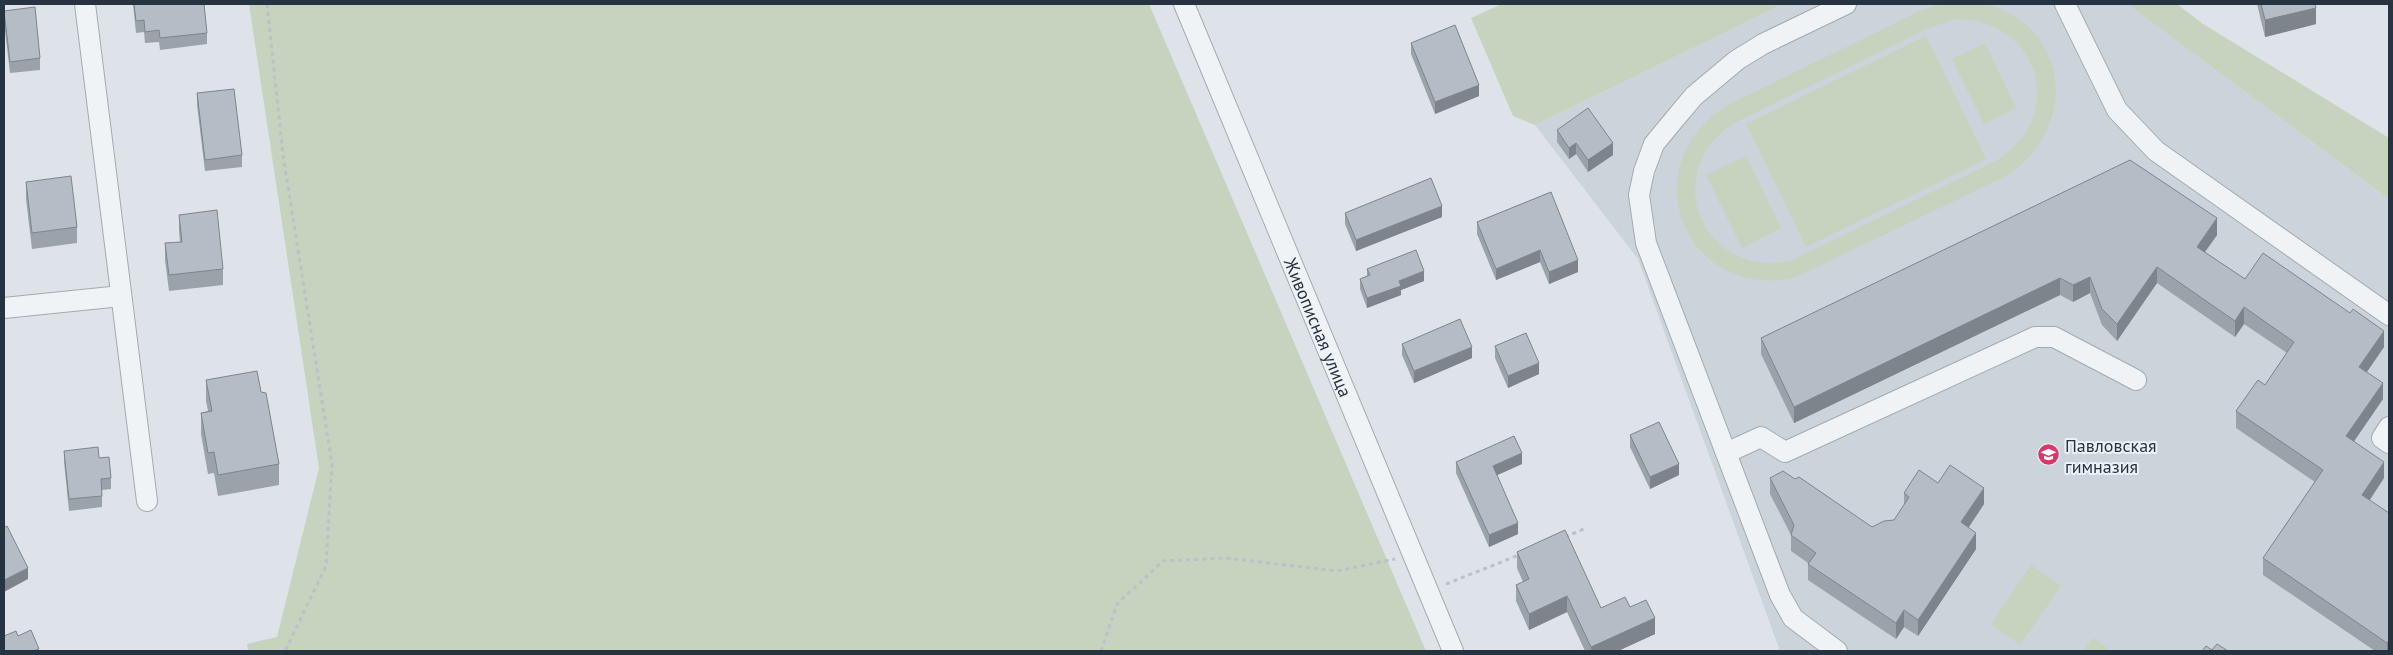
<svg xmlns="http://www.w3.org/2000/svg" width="2393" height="655" font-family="'PT Sans',sans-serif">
	<rect width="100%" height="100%" fill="#dde3e8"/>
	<polygon fill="#cbd3db" points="1783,4 2127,4 2389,199 2389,651 1780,651 1638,259 1535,125"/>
	<g fill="#c6d3be" fill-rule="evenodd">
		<polygon points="249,4 1149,4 1426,651 248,651 247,644 277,637 319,468"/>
		<polygon points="1502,4 1783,4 1535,125 1513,116 1471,18"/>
		<path d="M1941,4C1961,4 1982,1 2001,9C2076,43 2071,137 2004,177L1794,278C1683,300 1631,164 1728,105L1922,10ZM1956,19C2040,19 2068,117 1996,161L1790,261C1700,279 1658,169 1736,122L1931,27Z"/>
		<polygon points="2127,4 2177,4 2203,24 2389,138 2389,199"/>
		<polygon points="1926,36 1986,159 1806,247 1746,124"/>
		<polygon points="1985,43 2016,108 1984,124 1952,59"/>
		<polygon points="1746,156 1781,228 1742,248 1706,175"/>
		<polygon points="2031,565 2061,586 2020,645 1991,624"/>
		<polygon points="2093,638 2111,651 2083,651"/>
	</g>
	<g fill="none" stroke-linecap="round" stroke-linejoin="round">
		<defs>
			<g id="minor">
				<polyline points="85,4 147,501"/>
				<path id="s1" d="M1184,4L1453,651"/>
				<polyline points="2065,4 2117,110 2156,151 2389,315"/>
				<polyline points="4,308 121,296"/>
				<polyline points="2389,427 2382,438 2389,443"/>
				<polyline points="1726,453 1761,437 1785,452 2035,337 2054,337 2136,380"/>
				<polyline points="1837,651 1793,618 1780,595 1646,243 1639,195 1644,171 1654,144 1673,121 1694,96 1737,60 1763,44 1846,4"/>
			</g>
		</defs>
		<use href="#minor" stroke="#a2abb2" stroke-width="22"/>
		<g stroke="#bbc1c7" stroke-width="3" stroke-dasharray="4 4" stroke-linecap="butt">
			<polyline points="267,4 283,155 332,464 326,566 285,651"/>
			<polyline points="1565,537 1584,529"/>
			<polyline points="1446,584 1519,555"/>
			<polyline points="1101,651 1117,604 1163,561 1226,558 1337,571 1395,559"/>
		</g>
		<use href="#minor" stroke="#f0f3f6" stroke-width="20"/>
	</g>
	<g fill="#9ba3aa">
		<polygon points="133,4 204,4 207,33 207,44 160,50 159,42 145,43 144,32 136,33"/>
		<polygon points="2257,4 2315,4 2316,24 2265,37"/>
		<polygon points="4,11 40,58 40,70 10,73 4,22"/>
		<polygon points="1411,43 1479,96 1435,114 1411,54"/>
		<polygon points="197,93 242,155 242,167 205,171 197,105"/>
		<polygon points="1557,130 1613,155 1588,172 1576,154 1569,159 1557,142"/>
		<polygon points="26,182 77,227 77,243 32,249 26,199"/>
		<polygon points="1551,192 1578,272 1549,284 1540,262 1496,280 1477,234 1477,222"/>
		<polygon points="1345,213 1442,217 1356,251 1345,224"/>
		<polygon points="179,215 223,269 223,285 169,291 165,260 165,243 180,242 179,231"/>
		<polygon points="2217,235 2205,252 2245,279 2384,347 2367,372 2383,399 2354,441 2384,478 2370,500 2389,651 2375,651 2263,575 2263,558 2315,482 2236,428 2236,411 2265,385 2287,353 2244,324 2235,337 2157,283 2117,341 2102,325 2090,293 2073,302 2060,295 1794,423 1761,354 1761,338"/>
		<polygon points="1367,269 1424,281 1401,290 1401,295 1367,308 1360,289 1360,279 1367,276"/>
		<polygon points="1402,344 1472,358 1414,383 1402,355"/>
		<polygon points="1495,346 1539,374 1508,388 1495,358"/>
		<polygon points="206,380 261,392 279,464 279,485 218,496 214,473 208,474 201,434 201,413 208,411 206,401"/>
		<polygon points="1630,435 1679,475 1650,489 1630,447"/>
		<polygon points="64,451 99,458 111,478 111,489 102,490 102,507 69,511 64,462"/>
		<polygon points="1456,462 1522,464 1497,475 1518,534 1489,547 1456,473"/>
		<polygon points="1770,478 1872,527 1894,520 1904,506 1904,493 1938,483 1984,504 1968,528 1976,549 1918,636 1904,627 1896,639 1808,580 1808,563 1791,551 1791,535 1770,494"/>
		<polygon points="1517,552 1601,608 1630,607 1655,634 1618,651 1585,651 1567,612 1529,630 1516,601 1516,585 1523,582 1517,568"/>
	</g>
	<g fill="#7e848b">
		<polygon points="2316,8 2316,24 2265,37 2265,20"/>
		<polygon points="1479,85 1479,96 1435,114 1435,102"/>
		<polygon points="1576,143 1576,154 1569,159 1569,148"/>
		<polygon points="1613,143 1613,155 1588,172 1588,160"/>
		<polygon points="1442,206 1442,217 1356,251 1356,240"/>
		<polygon points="2217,218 2217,235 2197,263 2197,247"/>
		<polygon points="1540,250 1540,262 1496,280 1496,269"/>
		<polygon points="1578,260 1578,272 1549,284 1549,272"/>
		<polygon points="2157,267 2157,283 2117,341 2117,324"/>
		<polygon points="1424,271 1424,281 1401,290 1401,295 1367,308 1367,298 1399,281"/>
		<polygon points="2090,277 2090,293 2073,302 2073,285"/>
		<polygon points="2060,278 2060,295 1794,423 1794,407"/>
		<polygon points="2244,307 2244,324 2235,337 2235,321"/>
		<polygon points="2384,331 2384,347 2359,383 2359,367"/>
		<polygon points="1472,347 1472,358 1414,383 1414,371"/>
		<polygon points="1539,363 1539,374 1508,388 1508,376"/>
		<polygon points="2383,383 2383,399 2346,453 2346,436"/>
		<polygon points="1522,453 1522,464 1493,477 1493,466"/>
		<polygon points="2384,462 2384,478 2362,511 2362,495"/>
		<polygon points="1679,464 1679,475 1650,489 1650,477"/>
		<polygon points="1984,488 1984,504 1961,539 1961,522"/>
		<polygon points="1518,523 1518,534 1489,547 1489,535"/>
		<polygon points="1976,533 1976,549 1918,636 1918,620"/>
		<polygon points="28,568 28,579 4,592 4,580"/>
		<polygon points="1567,596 1567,612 1529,630 1529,614"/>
		<polygon points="1904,610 1904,627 1896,639 1896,623"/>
		<polygon points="1655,618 1655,634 1618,651 1591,651 1591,647"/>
		<polygon points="2389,640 2389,651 2387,651 2387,643"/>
	</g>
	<g fill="#b4bdc6" stroke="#7e848b">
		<polygon points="134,4 204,4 207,33 160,38 159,30 145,32 144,20 136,21"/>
		<polygon points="2261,4 2315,4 2316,8 2265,20"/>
		<polygon points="35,7 40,58 10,62 4,11"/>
		<polygon points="1455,25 1479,85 1435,102 1411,43"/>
		<polygon points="234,89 242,155 205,160 197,93"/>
		<polygon points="1588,108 1613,143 1588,160 1576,143 1569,148 1557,130"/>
		<polygon points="2130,160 2217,218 2197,247 2245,279 2263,253 2350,313 2353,309 2384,331 2359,367 2383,383 2346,436 2384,462 2362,495 2389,513 2389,640 2387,643 2263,558 2323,470 2236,411 2258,380 2265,385 2294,342 2244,307 2235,321 2157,267 2117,324 2102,309 2090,277 2073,285 2060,278 1794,407 1761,338"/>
		<polygon points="71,176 77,227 32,233 26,182"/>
		<polygon points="1431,178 1442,206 1356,240 1345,213"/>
		<polygon points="1551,192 1578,260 1549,272 1540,250 1496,269 1477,222"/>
		<polygon points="217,210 223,269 169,275 165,243 182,242 179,215"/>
		<polygon points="1416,250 1424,271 1399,281 1401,286 1367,298 1360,279 1370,275 1367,269"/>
		<polygon points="1460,319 1472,347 1414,371 1402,344"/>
		<polygon points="1526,333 1539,363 1508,376 1495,346"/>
		<polygon points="257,371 261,392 266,393 279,464 218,475 214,452 208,453 201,413 212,411 206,380"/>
		<polygon points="1659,422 1679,464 1650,477 1630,435"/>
		<polygon points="1514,436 1522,453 1493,466 1518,523 1489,535 1456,462"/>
		<polygon points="98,447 99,458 109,457 111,478 101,479 102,496 69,499 64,451"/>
		<polygon points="1950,465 1984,488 1961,522 1976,533 1918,620 1904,610 1896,623 1808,564 1816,553 1791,535 1794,525 1770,478 1783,471 1795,479 1799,477 1872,527 1884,521 1894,520 1909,497 1904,493 1919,470 1938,483"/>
		<polygon points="7,526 28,568 4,580 4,528"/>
		<polygon points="1565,530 1601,608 1625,597 1630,607 1646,600 1655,618 1591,647 1567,596 1529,614 1516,585 1529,579 1517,552"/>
		<polygon points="31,630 39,649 33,651 4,651 4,636 16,631 18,636"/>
		<polygon points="2217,644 2228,651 2202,651 2206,646 2212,650"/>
	</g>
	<defs>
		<symbol id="school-disc" viewBox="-11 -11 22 22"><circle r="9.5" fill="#d93768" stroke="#edf2f6"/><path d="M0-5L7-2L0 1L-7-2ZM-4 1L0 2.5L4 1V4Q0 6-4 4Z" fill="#fff"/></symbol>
	</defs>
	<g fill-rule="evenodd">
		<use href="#school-disc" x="2036" y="442" width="25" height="25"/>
	</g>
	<g text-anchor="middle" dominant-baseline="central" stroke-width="4" stroke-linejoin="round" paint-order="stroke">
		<g font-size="18" fill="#263340" stroke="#edf2f6">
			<text stroke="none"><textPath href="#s1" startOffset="350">Живописная улица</textPath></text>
		</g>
		<g font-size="18" fill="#263340" stroke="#edf2f6" text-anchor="start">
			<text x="2065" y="445">Павловская<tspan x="2065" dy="21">гимназия</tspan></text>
		</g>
	</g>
	<rect width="2393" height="655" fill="none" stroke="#263340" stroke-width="10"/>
</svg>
